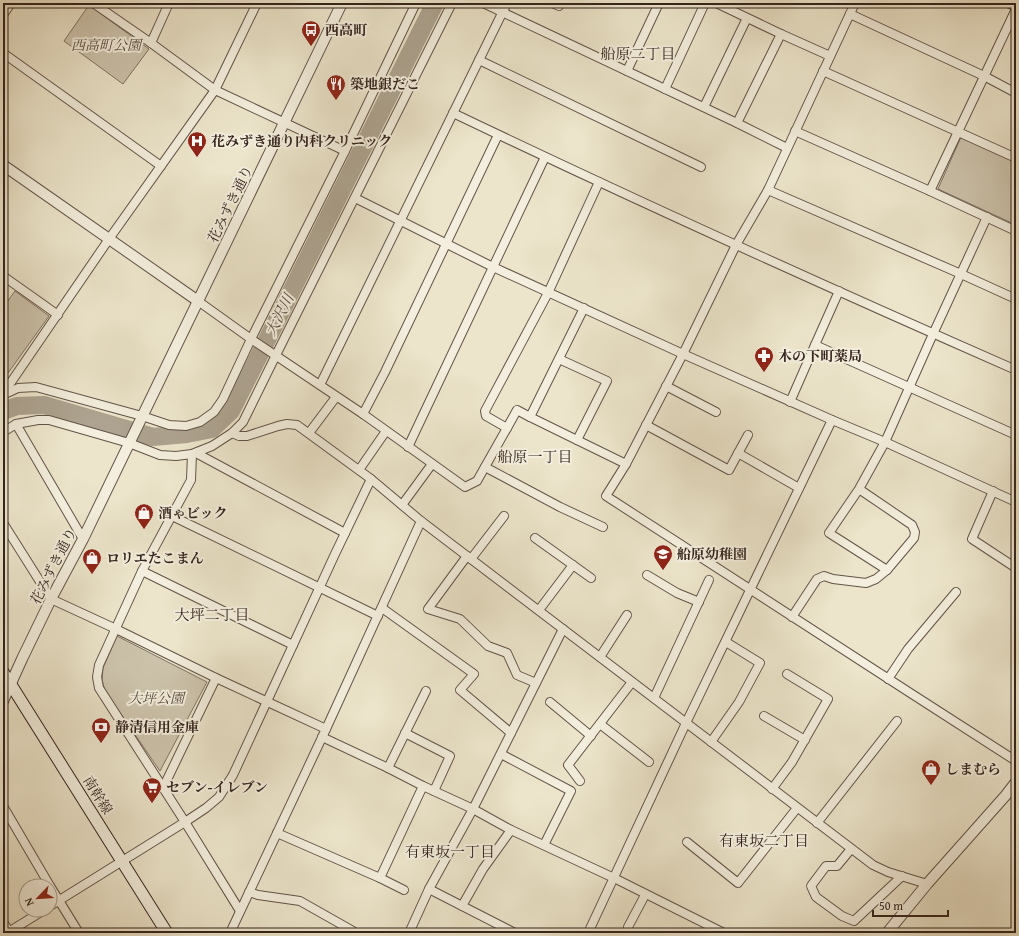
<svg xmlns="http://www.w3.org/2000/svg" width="1019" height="936" font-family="'Gentium Book Plus','Noto Serif JP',serif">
	<rect width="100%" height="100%" fill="#ece5cb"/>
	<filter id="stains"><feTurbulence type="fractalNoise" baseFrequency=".005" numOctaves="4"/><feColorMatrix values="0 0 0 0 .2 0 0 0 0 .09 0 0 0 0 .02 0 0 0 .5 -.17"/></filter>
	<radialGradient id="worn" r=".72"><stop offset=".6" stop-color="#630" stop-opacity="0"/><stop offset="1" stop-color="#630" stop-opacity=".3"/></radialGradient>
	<g fill="#cdc4ad" stroke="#807465">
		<polygon points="89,5 149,49 123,84 64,41"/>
		<polygon points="961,137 1016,162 1016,225 938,189"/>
		<polygon points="15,291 49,316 3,380 3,308"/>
		<polygon points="117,636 207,682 160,771 105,691 102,680 103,668"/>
	</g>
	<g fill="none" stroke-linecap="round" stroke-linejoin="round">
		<polyline stroke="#ada390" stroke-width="18" points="3,411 17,406 44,405 153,437 187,434 212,429 231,411 279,316 435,3"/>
		<defs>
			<g id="minor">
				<polyline points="93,3 151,43 215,90 345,151"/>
				<polyline points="483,3 737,123 787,148"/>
				<polyline points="552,3 559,6 560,3"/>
				<polyline points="716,3 781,34 830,56"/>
				<polyline points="855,3 768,190 736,245 683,354 626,464 606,496 915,696 1016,761"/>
				<polyline points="1008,3 1016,7"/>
				<polyline points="850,14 984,76 1016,93"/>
				<polyline points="3,15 11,3"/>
				<polyline points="151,43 169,3"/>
				<polyline points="3,53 161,166"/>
				<polyline points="479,60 701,167"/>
				<polyline points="627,71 659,3"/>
				<polyline points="823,71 1016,158"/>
				<polyline points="665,89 705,3"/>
				<polyline points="704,107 747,18"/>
				<path d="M453,113C639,202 827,287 1016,370"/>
				<polyline points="737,123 781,34"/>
				<polyline points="795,131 930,191 1016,231"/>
				<polyline points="768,190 961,274 1016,299"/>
				<polyline points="930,191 1016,9"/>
				<polyline points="355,198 493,267 683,354 832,420 885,442 1016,502"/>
				<polyline points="3,276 58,315"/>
				<polyline points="198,301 251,339 363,414 465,487 477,481 507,428 486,416 485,411 548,293 599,182"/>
				<polyline points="815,345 839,291"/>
				<polyline points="559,359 607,381 577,440"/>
				<polyline points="320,385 507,3"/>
				<polyline points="666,386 716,412"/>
				<polyline points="3,394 109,239 215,90 257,3"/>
				<polyline points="3,395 18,388 36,387 142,416 169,425 186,426 200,422 214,412 223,399 251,339 345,151 416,3"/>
				<polyline points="790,402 815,345 1016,435"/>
				<polyline points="363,414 385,372 498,135"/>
				<polyline points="530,417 626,464"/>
				<polyline points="16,424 83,539"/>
				<polyline points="646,425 729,470 748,435"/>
				<polyline points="507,428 517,410 530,417 584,308"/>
				<polyline points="3,432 16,424 38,420 49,420 129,443 160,455 176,456 192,454 212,446 232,433 243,422 276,355 452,3"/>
				<polyline points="232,433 239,436 247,436 278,426 287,424 297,425 371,479 421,521 873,865 888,872 927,884"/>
				<polyline points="309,433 336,397"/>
				<polyline points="408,447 545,157"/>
				<polyline points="196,453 345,533"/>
				<polyline points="738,453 799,488"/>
				<polyline points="192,454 191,480 142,571 99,665 97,677 99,688 185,822 240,911"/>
				<polyline points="485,467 560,507 603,527"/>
				<polyline points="359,470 386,431"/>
				<polyline points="859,489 912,525 915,532 914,538 887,570 829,533 859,489 885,442 933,334 987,217"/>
				<polyline points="993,491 972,539 1016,568"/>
				<polyline points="402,505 432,464"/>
				<polyline points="172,516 378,616"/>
				<polyline points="3,523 51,599 116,629 216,678 326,729"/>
				<polyline points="535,538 591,578"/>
				<polyline points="467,556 428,609 460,619 488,646 507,653 517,675 536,683"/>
				<polyline points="471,559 504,516"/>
				<polyline points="142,571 293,645"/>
				<polyline points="647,575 677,593 699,602"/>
				<polyline points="382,608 474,674 460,690 511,733"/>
				<polyline points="539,610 573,565"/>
				<polyline points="792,617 817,579 824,576 833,579 866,583 876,579 887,570"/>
				<polyline points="600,657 627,615"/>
				<polyline points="888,679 908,649 956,592"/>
				<polyline points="654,698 709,580"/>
				<polyline points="550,702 591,736"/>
				<polyline points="764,716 805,740"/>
				<polyline points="600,724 649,762"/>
				<polyline points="405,733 450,756 434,791"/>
				<polyline points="322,737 388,768 423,786 473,809 511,830 614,878 724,933"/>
				<polyline points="711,742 739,702 760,663 726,642"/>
				<polyline points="501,754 571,791 544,845"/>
				<polyline points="388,768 426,691"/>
				<polyline points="580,781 568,765 632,682"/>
				<polyline points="163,788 216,678"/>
				<polyline points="772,789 792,762 828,699 787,674"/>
				<polyline points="3,806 50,886"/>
				<polyline points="817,823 897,721"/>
				<polyline points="277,833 380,878 404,890"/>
				<polyline points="687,842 738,883 797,808"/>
				<polyline points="851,849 837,866 826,866 811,886 816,897 842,916 854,921 902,876"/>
				<polyline points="380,878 423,786"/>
				<polyline points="50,886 79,933"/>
				<polyline points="429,889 515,933"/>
				<polyline points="249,892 258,895 300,901 353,931"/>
				<polyline points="50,906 185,822 206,808 219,797 233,775 335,554 371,479"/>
				<polyline points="462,906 483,869 511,830"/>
				<polyline points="3,922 10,933"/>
				<polyline points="628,927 645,895"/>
				<polyline points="7,933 44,910"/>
				<polyline points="230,933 326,729 421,521"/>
				<polyline points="409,933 429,889 473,809 563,629"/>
				<polyline points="588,933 686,723 832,420"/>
			</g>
			<g id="tertiary">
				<polyline points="3,165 198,301"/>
				<polyline points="3,701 22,659 51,599 83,539 342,3"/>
				<polyline points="887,933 927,884 1006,795 1016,782"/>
			</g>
			<polyline id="secondary" points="3,672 167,933"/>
		</defs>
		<use href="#minor" stroke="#625448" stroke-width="10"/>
		<use href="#tertiary" stroke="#625448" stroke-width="12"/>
		<use href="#secondary" stroke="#34241d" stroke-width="13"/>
		<use href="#minor" stroke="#f3eedd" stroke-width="8"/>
		<use href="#tertiary" stroke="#f3eedd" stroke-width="10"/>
		<use href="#secondary" stroke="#f3eedd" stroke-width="11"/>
	</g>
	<defs>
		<symbol id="bus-pin" viewBox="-11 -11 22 30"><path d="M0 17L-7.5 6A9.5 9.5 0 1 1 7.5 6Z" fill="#8f2418" stroke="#f3eedd"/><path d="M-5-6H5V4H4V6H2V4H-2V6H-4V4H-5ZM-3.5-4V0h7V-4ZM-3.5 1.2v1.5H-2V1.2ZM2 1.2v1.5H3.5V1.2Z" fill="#fff"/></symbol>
		<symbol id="restaurant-pin" viewBox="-11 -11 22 30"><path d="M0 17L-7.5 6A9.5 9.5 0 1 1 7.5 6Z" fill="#8f2418" stroke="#f3eedd"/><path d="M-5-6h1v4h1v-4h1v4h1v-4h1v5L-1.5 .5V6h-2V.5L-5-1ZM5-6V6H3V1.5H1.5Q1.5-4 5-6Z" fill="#fff"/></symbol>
		<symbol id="hospital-pin" viewBox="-11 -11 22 30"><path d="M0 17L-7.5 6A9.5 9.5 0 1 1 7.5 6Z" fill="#8f2418" stroke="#f3eedd"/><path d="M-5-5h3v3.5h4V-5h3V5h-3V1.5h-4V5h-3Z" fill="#fff"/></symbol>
		<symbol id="pharmacy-pin" viewBox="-11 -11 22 30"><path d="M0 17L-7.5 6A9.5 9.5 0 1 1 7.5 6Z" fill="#8f2418" stroke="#f3eedd"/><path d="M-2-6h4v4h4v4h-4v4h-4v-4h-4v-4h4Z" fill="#fff"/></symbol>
		<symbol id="shop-pin" viewBox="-11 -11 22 30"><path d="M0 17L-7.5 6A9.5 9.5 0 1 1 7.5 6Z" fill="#8f2418" stroke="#f3eedd"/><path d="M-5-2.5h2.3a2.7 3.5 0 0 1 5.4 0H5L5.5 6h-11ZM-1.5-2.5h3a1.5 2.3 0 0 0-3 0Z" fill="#fff"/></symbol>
		<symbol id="school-pin" viewBox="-11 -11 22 30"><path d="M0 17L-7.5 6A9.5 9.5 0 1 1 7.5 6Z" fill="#8f2418" stroke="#f3eedd"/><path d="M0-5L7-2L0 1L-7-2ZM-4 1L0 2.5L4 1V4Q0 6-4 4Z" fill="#fff"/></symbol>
		<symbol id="bank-pin" viewBox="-11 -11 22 30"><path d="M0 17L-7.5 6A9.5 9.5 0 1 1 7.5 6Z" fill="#8f2418" stroke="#f3eedd"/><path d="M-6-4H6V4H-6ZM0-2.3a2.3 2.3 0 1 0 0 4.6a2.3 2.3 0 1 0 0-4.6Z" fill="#fff"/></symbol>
		<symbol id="supermarket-pin" viewBox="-11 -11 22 30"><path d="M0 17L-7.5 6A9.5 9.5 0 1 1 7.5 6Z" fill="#8f2418" stroke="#f3eedd"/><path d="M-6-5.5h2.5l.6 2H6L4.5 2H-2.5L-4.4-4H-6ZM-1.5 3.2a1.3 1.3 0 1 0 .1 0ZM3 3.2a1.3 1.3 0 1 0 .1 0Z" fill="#fff"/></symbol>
	</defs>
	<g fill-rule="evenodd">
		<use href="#bus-pin" x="300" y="19" width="22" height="30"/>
		<use href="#restaurant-pin" x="325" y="73" width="22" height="30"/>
		<use href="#hospital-pin" x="186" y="130" width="22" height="30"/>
		<use href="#pharmacy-pin" x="753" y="345" width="22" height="30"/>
		<use href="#shop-pin" x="133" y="502" width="22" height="30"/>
		<use href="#school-pin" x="652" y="543" width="22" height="30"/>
		<use href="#shop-pin" x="81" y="547" width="22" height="30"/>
		<use href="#bank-pin" x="90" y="716" width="22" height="30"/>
		<use href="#shop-pin" x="920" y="758" width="22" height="30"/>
		<use href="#supermarket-pin" x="141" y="776" width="22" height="30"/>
	</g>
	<g text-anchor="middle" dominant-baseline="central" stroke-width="4" stroke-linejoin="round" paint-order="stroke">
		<g font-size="14" font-weight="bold" fill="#34241d" stroke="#f3eedd" text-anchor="start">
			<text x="325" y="30">西高町</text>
			<text x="350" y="84">築地銀だこ</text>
			<text x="211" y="141">花みずき通り内科クリニック</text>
			<text x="778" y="356">木の下町薬局</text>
			<text x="158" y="513">酒ゃビック</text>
			<text x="677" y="554">船原幼稚園</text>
			<text x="106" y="558">ロリエたこまん</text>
			<text x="115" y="727">静清信用金庫</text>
			<text x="945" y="769">しまむら</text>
			<text x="166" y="787">セブン-イレブン</text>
		</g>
		<g font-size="14" font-style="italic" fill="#5a4c41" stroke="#f3eedd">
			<text x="106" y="45">西高町公園</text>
			<text x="156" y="698">大坪公園</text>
		</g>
		<g font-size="14" fill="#34241d" stroke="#f3eedd">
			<text transform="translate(230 204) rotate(-64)">花みずき通り</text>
			<text transform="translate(53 566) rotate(-63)">花みずき通り</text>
			<text transform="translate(98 795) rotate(58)">南幹線</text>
		</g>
		<g font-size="15" fill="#34241d" stroke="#f3eedd">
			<text x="638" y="53">船原二丁目</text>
			<text x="535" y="456">船原一丁目</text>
			<text x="212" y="614">大坪二丁目</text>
			<text x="764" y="840">有東坂二丁目</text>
			<text x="450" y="851">有東坂一丁目</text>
		</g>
		<g font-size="15" font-style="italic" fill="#5e5045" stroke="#f3eedd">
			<text transform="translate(279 315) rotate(-63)">大沢川</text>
		</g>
	</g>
	<rect width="1019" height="936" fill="none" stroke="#ece5cb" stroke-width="16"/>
	<rect x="4" y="4" width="1011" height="928" fill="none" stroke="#34241d" stroke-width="2"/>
	<rect x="8" y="8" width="1003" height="920" fill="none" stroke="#34241d"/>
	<g transform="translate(38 898) rotate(245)"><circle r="19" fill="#f3eedd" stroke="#a79d90"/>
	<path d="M0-3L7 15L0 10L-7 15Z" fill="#8f2418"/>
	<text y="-6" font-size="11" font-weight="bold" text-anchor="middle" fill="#34241d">N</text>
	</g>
	<path d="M873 910v6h75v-6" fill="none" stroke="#34241d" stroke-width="2"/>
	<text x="879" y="910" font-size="12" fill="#34241d" stroke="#f3eedd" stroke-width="3" paint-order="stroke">50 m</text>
	<rect width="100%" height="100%" filter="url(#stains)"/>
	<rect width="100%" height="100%" fill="url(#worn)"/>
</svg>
